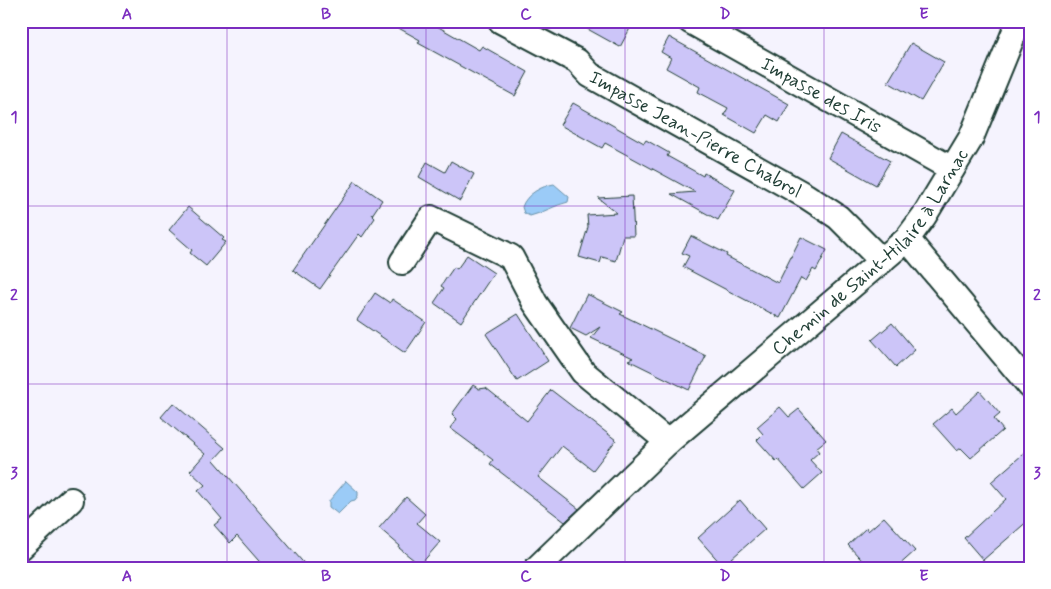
<svg xmlns="http://www.w3.org/2000/svg" width="1051" height="589" font-family="Mynerve,sans-serif">
	<rect width="100%" height="100%" fill="#f5f3fe"/>
	<filter id="ink" filterUnits="userSpaceOnUse"><feTurbulence type="fractalNoise" baseFrequency=".02" numOctaves="2"/><feDisplacementMap in="SourceGraphic" scale="10" xChannelSelector="R" yChannelSelector="G"/><feConvolveMatrix kernelMatrix="1 2 1 2 8 2 1 2 1" color-interpolation-filters="sRGB"/></filter>
	<g filter="url(#ink)">
		<g fill="#9bcbf7" stroke="#6992a9">
			<path d="M554,184L569,197L568,202C555,205 543,213 530,216L524,213L522,207C526,194 542,186 554,184Z"/>
			<polygon points="346,481 358,492 358,496 355,500 351,501 338,514 329,507 329,501"/>
		</g>
		<g fill="#ccc5f8" stroke="#1f3d34">
			<polygon points="386,21 428,21 479,50 482,46 528,72 515,96 418,43 420,40"/>
			<polygon points="573,21 634,21 620,47"/>
			<polygon points="669,37 789,104 779,122 767,115 756,133 724,115 728,108 698,92 700,87 666,68 671,58 661,52"/>
			<polygon points="911,43 944,62 921,101 888,82"/>
			<polygon points="573,103 644,143 646,140 669,153 667,156 703,176 704,173 735,190 718,220 671,194 695,192 605,143 602,148 560,125"/>
			<polygon points="841,134 890,161 876,185 828,158"/>
			<polygon points="451,161 474,174 460,201 419,177 427,162 445,172"/>
			<polygon points="355,181 382,200 372,215 375,218 362,237 359,234 320,289 293,270"/>
			<polygon points="632,196 634,236 623,236 616,261 602,257 600,263 579,257 588,227 587,215 617,213 598,198"/>
			<polygon points="188,207 224,238 222,240 226,242 206,266 190,253 192,250 169,230"/>
			<polygon points="691,236 727,254 726,256 778,283 801,237 827,250 816,271 813,269 806,281 801,278 780,318 683,267 689,256 682,253"/>
			<polygon points="467,255 494,273 461,322 434,303 444,288 441,286 447,277 454,267 457,269"/>
			<polygon points="375,293 390,303 392,299 426,322 405,353 357,320"/>
			<polygon points="587,294 623,312 620,314 706,356 689,390 628,360 633,358 591,338 600,327 586,336 570,328"/>
			<polygon points="518,314 548,361 517,381 486,334"/>
			<polygon points="892,323 915,350 896,367 872,340"/>
			<polygon points="473,385 479,389 486,388 527,421 551,390 616,440 593,470 562,446 538,477 579,509 565,522 490,464 493,460 450,428 457,419 452,414"/>
			<polygon points="980,391 1000,414 994,419 1003,430 971,458 961,448 957,451 933,424 952,408 956,413"/>
			<polygon points="173,403 225,448 214,460 308,568 265,568 237,536 230,543 214,525 222,519 198,491 205,485 190,471 205,454 161,417"/>
			<polygon points="780,407 789,417 799,409 826,440 816,448 819,452 810,460 822,473 804,489 778,459 776,461 757,440 763,434 757,427"/>
			<polygon points="1030,448 1030,519 983,560 964,538 1006,499 991,482"/>
			<polygon points="406,497 425,514 417,523 440,542 420,565 399,548 400,546 379,528"/>
			<polygon points="740,500 765,529 723,566 698,538"/>
			<polygon points="884,517 915,551 896,568 869,568 848,545 866,528 868,531"/>
		</g>
		<g fill="none" stroke-linecap="round" stroke-linejoin="round">
			<defs>
				<g id="minor">
					<path id="s1" d="M501,21L577,61L590,75L806,196L838,217L882,261"/>
					<path id="s2" d="M690,21L952,169"/>
					<polyline points="907,239 1030,386"/>
					<polyline points="402,262 431,218 511,257 535,303 583,372 668,442"/>
					<polyline points="21,547 71,500"/>
					<path id="s3" d="M537,568L668,442L907,239L924,216L971,138L1019,21"/>
				</g>
			</defs>
			<use href="#minor" stroke="#1f3d34" stroke-width="28"/>
			<use href="#minor" stroke="#fff" stroke-width="24"/>
		</g>
	</g>
	<path fill="none" stroke="#7b2cbf" stroke-width="1" stroke-opacity="0.55" d="M227,21V568M426,21V568M625,21V568M824,21V568M21,206H1030M21,384H1030"/>
	<g text-anchor="middle" dominant-baseline="central" stroke-width="4" stroke-linejoin="round" paint-order="stroke">
		<g font-size="19" fill="#1f3d34" stroke="#fff">
			<text stroke="none"><textPath href="#s2" startOffset="151">Impasse des Iris</textPath></text>
			<text stroke="none"><textPath href="#s1" startOffset="226">Impasse Jean-Pierre Chabrol</textPath></text>
			<text stroke="none"><textPath href="#s3" startOffset="461">Chemin de Saint-Hilaire à Larnac</textPath></text>
		</g>
	</g>
	<rect width="1051" height="589" fill="none" stroke="#fff" stroke-width="55"/>
	<rect x="28" y="28" width="996" height="534" fill="none" stroke="#7b2cbf" stroke-width="2"/>
	<g font-size="16" text-anchor="middle" font-weight="bold" fill="#7b2cbf">
		<text x="127" y="19">A</text>
		<text x="326" y="19">B</text>
		<text x="526" y="19">C</text>
		<text x="725" y="19">D</text>
		<text x="924" y="19">E</text>
		<text x="14" y="122">1</text>
		<text x="1037" y="122">1</text>
		<text x="14" y="300">2</text>
		<text x="1037" y="300">2</text>
		<text x="14" y="478">3</text>
		<text x="1037" y="478">3</text>
		<text x="127" y="581">A</text>
		<text x="326" y="581">B</text>
		<text x="526" y="581">C</text>
		<text x="725" y="581">D</text>
		<text x="924" y="581">E</text>
	</g>
</svg>
